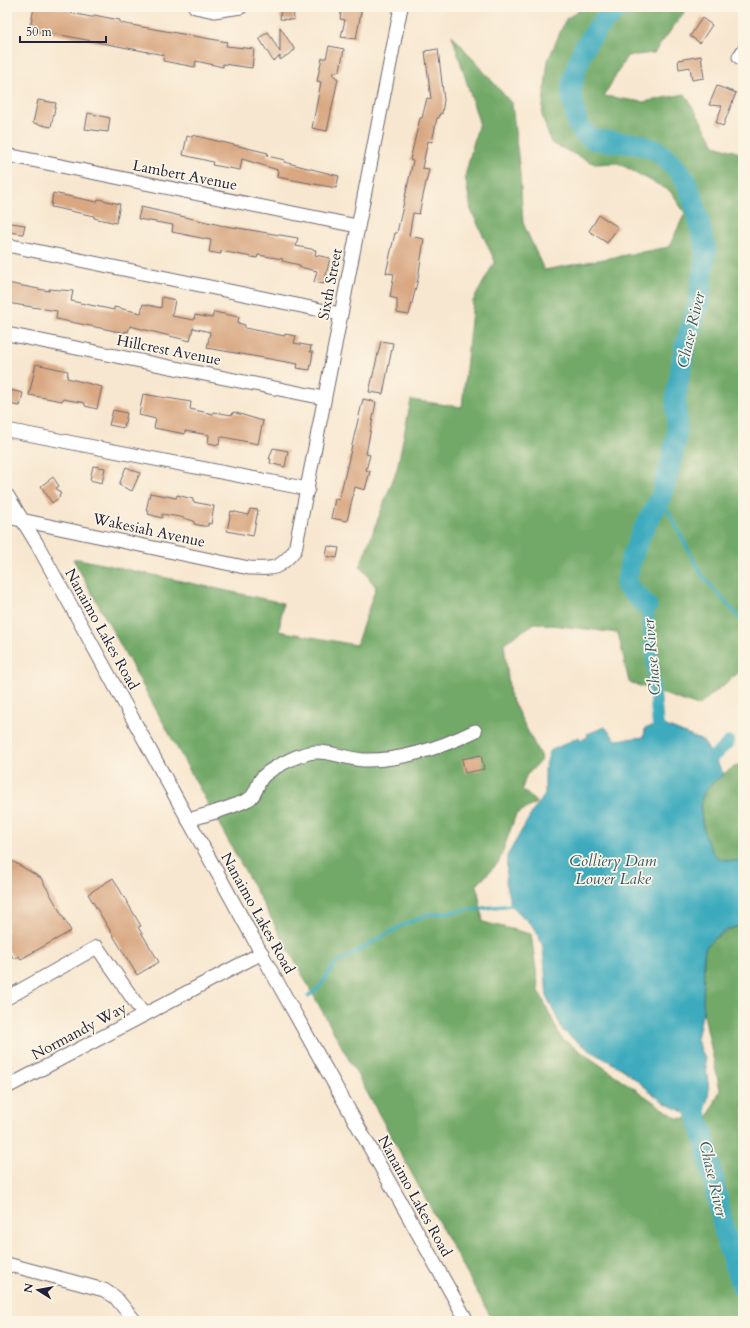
<svg xmlns="http://www.w3.org/2000/svg" width="750" height="1328" font-family="Cardo,serif">
	<rect width="100%" height="100%" fill="#fcf5e5"/>
	<filter id="ink" filterUnits="userSpaceOnUse"><feTurbulence type="fractalNoise" baseFrequency=".025" numOctaves="2"/><feDisplacementMap in="SourceGraphic" scale="8" xChannelSelector="R" yChannelSelector="G"/><feConvolveMatrix kernelMatrix="1 2 1 2 8 2 1 2 1" color-interpolation-filters="sRGB"/></filter>
	<filter id="wash" filterUnits="userSpaceOnUse"><feTurbulence type="fractalNoise" baseFrequency=".012" numOctaves="4" result="noise"/><feDisplacementMap in="SourceGraphic" scale="16" xChannelSelector="R" yChannelSelector="G"/><feGaussianBlur stdDeviation="0.9" result="paint"/><feColorMatrix in="noise" values="0 0 0 0 0 0 0 0 0 0 0 0 0 0 0 0 0 1.4 0 .05"/><feComposite in="paint" operator="in"/></filter>
	<g filter="url(#wash)">
		<rect width="100%" height="100%" fill="#f8e7d0"/>
		<g fill="#72a967" stroke="#4a6651">
			<path d="M584,7H688L654,53L627,56L604,96L643,102L685,94L715,145L743,154V669L698,706L629,682L618,633L535,623L504,643L510,696L542,759L526,776L522,789L537,803L516,814L499,862L477,885L483,922L531,934L539,991L561,1038L677,1118L707,1120L720,1090L703,1010L704,953C707,938 724,934 736,927L743,928V1314L739,1312L737,1321H493L73,559H79L283,603L279,631L356,645L376,587L360,566L397,469L411,400L462,407L473,301L495,261L471,210L465,176L479,122L452,35L512,104L520,174L523,223L544,270L669,247L685,213L670,191L618,163L595,164L551,143L542,115L548,60L566,19Z"/>
			<path d="M743,762V860C733,863 719,861 712,852C704,842 698,807 703,795C709,780 730,770 743,762Z"/>
		</g>
		<path fill="#3eabbd" stroke="#30667c" d="M664,725L703,741L724,774C717,780 706,786 703,795C697,810 705,850 719,858C727,862 735,860 743,863V925C729,928 707,938 704,953L703,1010L697,1040L705,1059L709,1091L707,1103L696,1113H686L663,1102L624,1070L589,1050L563,1031L547,997L543,947L536,930L511,905L506,885L507,856L533,811L545,795V769L550,751L579,737L581,740L588,737L587,734L605,727L616,740L644,737L645,728Z"/>
		<g fill="none" stroke-linecap="round" stroke-linejoin="round">
			<g stroke="#3eabbd" stroke-width="3.5">
				<polyline points="661,497 701,574 743,622"/>
				<polyline points="308,996 319,988 334,965 401,926 426,915 511,905"/>
			</g>
			<g stroke="#3eabbd" stroke-width="12">
				<polyline points="647,606 658,726"/>
				<polyline points="713,757 729,742"/>
			</g>
			<g stroke="#3eabbd" stroke-width="21">
				<polyline points="620,7 601,24 584,47 574,75 571,92 577,123 586,135 595,140 638,144 658,151 677,169 686,181 695,205 706,251 699,302 685,346 676,396 677,434 671,463 661,497 641,534 631,560 626,585 647,606"/>
				<polyline points="694,1085 696,1113 705,1141 727,1243 743,1290"/>
			</g>
		</g>
		<g id="blocks">
			<g fill="#d9a883">
				<polygon points="34,7 54,7 72,11 71,13 91,17 94,17 94,15 109,18 120,20 120,23 222,41 227,42 226,46 254,49 252,68 223,64 223,67 196,61 195,67 163,61 164,55 30,29"/>
				<polygon points="281,7 293,7 294,20 280,19"/>
				<polygon points="342,7 362,7 356,39 341,37 345,20 340,19"/>
				<polygon points="702,18 712,25 700,43 690,36"/>
				<polygon points="280,27 295,50 280,60 280,56 273,61 259,38 268,32 280,52"/>
				<polygon points="329,46 344,49 340,70 332,74 338,79 327,131 312,128 321,82 317,81 320,67 322,58 326,58"/>
				<polygon points="438,49 444,100 442,114 440,113 439,118 437,118 432,142 428,141 422,168 429,169 419,214 413,213 409,236 424,239 418,279 409,315 397,313 397,299 390,297 394,274 386,273 395,233 397,233 413,161 410,160 420,118 422,118 427,98 431,99 425,51"/>
				<polygon points="701,56 704,78 692,80 690,67 679,69 678,60"/>
				<polygon points="717,86 736,93 723,126 716,123 722,106 709,105"/>
				<polygon points="38,100 56,103 51,127 33,123"/>
				<polygon points="88,113 110,118 108,132 85,129"/>
				<polygon points="192,135 268,153 267,156 285,160 284,162 339,176 336,188 277,177 278,170 242,159 240,170 212,165 213,162 183,155 187,136 192,137"/>
				<polygon points="53,193 97,202 98,199 120,204 116,223 94,218 94,216 51,207"/>
				<polygon points="141,207 220,225 298,238 296,246 316,250 315,255 330,258 324,284 314,282 317,271 299,267 300,265 282,261 283,259 258,255 257,258 221,251 221,254 209,252 211,240 172,232 173,225 138,219"/>
				<polygon points="599,215 618,227 607,243 589,231"/>
				<polygon points="11,223 25,225 23,234 9,232"/>
				<polygon points="7,283 49,291 49,289 73,291 71,301 114,310 114,307 141,313 143,304 161,308 162,297 175,300 172,316 194,320 195,315 212,318 214,312 239,317 238,323 245,325 245,328 285,336 285,334 296,336 294,343 311,346 310,352 313,352 310,370 297,368 298,364 207,348 210,332 193,328 190,341 130,326 128,332 125,331 125,333 56,319 57,311 7,303"/>
				<polygon points="381,341 393,343 383,394 369,392"/>
				<polygon points="36,364 68,371 67,378 102,387 97,409 85,406 85,403 63,399 62,401 29,395"/>
				<polygon points="10,390 23,393 20,406 7,404 7,393 9,393"/>
				<polygon points="143,394 191,402 190,409 213,414 213,412 232,415 233,412 263,421 258,444 223,437 220,438 219,445 208,443 209,435 185,431 185,434 154,428 156,419 139,415"/>
				<polygon points="363,399 376,402 366,454 370,455 366,470 370,471 365,490 355,487 347,521 331,518 335,499 339,500"/>
				<polygon points="113,410 127,413 124,428 109,425"/>
				<polygon points="273,448 288,451 285,467 270,463 271,459 269,459"/>
				<polygon points="93,466 105,468 102,483 90,480"/>
				<polygon points="126,467 140,473 132,491 119,485"/>
				<polygon points="53,477 59,486 56,488 61,494 59,495 60,497 52,503 41,486"/>
				<polygon points="150,493 176,498 177,495 193,499 193,502 214,506 211,524 208,523 208,526 203,526 194,524 194,521 180,517 162,514 162,518 148,514 149,511 146,511"/>
				<polygon points="250,509 258,510 253,536 227,531 231,511 248,515"/>
				<polygon points="328,546 339,548 337,558 326,556"/>
				<polygon points="481,755 484,769 465,773 462,759"/>
				<polygon points="7,858 41,878 71,931 21,959 19,956 14,959 7,948"/>
				<polygon points="113,878 141,926 138,927 159,962 137,975 88,894"/>
			</g>
		</g>
	</g>
	<g filter="url(#ink)">
		<use href="#blocks" fill-opacity="0" stroke="#6d676f" stroke-width="1"/>
		<g fill="none" stroke-linecap="round" stroke-linejoin="round">
			<defs>
				<g id="minor">
					<polyline points="195,7 214,11 241,7"/>
					<polyline points="739,57 743,51"/>
					<polyline points="7,155 357,226"/>
					<polyline points="7,245 340,314"/>
					<polyline points="7,334 324,398"/>
					<polyline points="7,430 308,489"/>
					<polyline points="7,495 37,544 275,978 467,1321"/>
					<path d="M7,517L249,568C275,569 278,570 295,550L401,7"/>
					<path d="M188,820C208,814 230,809 249,799C256,795 257,785 261,779C268,769 298,755 309,753C326,749 346,759 363,760C402,761 440,748 475,731"/>
					<polyline points="7,998 97,947 144,1015"/>
					<polyline points="7,1087 262,953"/>
					<polyline points="7,1264 104,1290 115,1297 135,1321"/>
				</g>
			</defs>
			<use href="#minor" stroke="#6d676f" stroke-width="15"/>
			<use href="#minor" stroke="#fff" stroke-width="13"/>
		</g>
	</g>
	<g text-anchor="middle" dominant-baseline="central" stroke-width="3.5" stroke-linejoin="round" paint-order="stroke">
		<g font-size="15" fill="#22223b" stroke="#fcf5e5">
			<text transform="translate(185 175) rotate(11)">Lambert Avenue</text>
			<text transform="translate(330 284) rotate(-79)">Sixth Street</text>
			<text transform="translate(169 350) rotate(11)">Hillcrest Avenue</text>
			<text transform="translate(149 530) rotate(12)">Wakesiah Avenue</text>
			<text transform="translate(102 629) rotate(61)">Nanaimo Lakes Road</text>
			<text transform="translate(258 913) rotate(61)">Nanaimo Lakes Road</text>
			<text transform="translate(79 1031) rotate(-28)">Normandy Way</text>
			<text transform="translate(415 1196) rotate(61)">Nanaimo Lakes Road</text>
		</g>
		<g font-size="16" font-style="italic" fill="#2d596f" stroke="#fcf5e5">
			<text transform="translate(691 330) rotate(-77)">Chase River</text>
			<text transform="translate(652 657) rotate(-95)">Chase River</text>
			<text x="613" y="861">Colliery Dam<tspan x="613" dy="18">Lower Lake</tspan></text>
			<text transform="translate(713 1179) rotate(77)">Chase River</text>
		</g>
	</g>
	<rect width="750" height="1328" fill="none" stroke="#fcf5e5" stroke-width="24"/>
	<g transform="translate(38 1290) rotate(281)" stroke="#fcf5e5" stroke-width="3" paint-order="stroke">
	<path d="M0-3L7 15L0 10L-7 15Z" fill="#22223b"/>
	<text y="-6" font-size="11" font-weight="bold" text-anchor="middle" fill="#22223b">N</text>
	</g>
	<path d="M20 36v6h86v-6" fill="none" stroke="#22223b" stroke-width="2"/>
	<text x="26" y="36" font-size="12" fill="#22223b" stroke="#fcf5e5" stroke-width="3" paint-order="stroke">50 m</text>
</svg>
